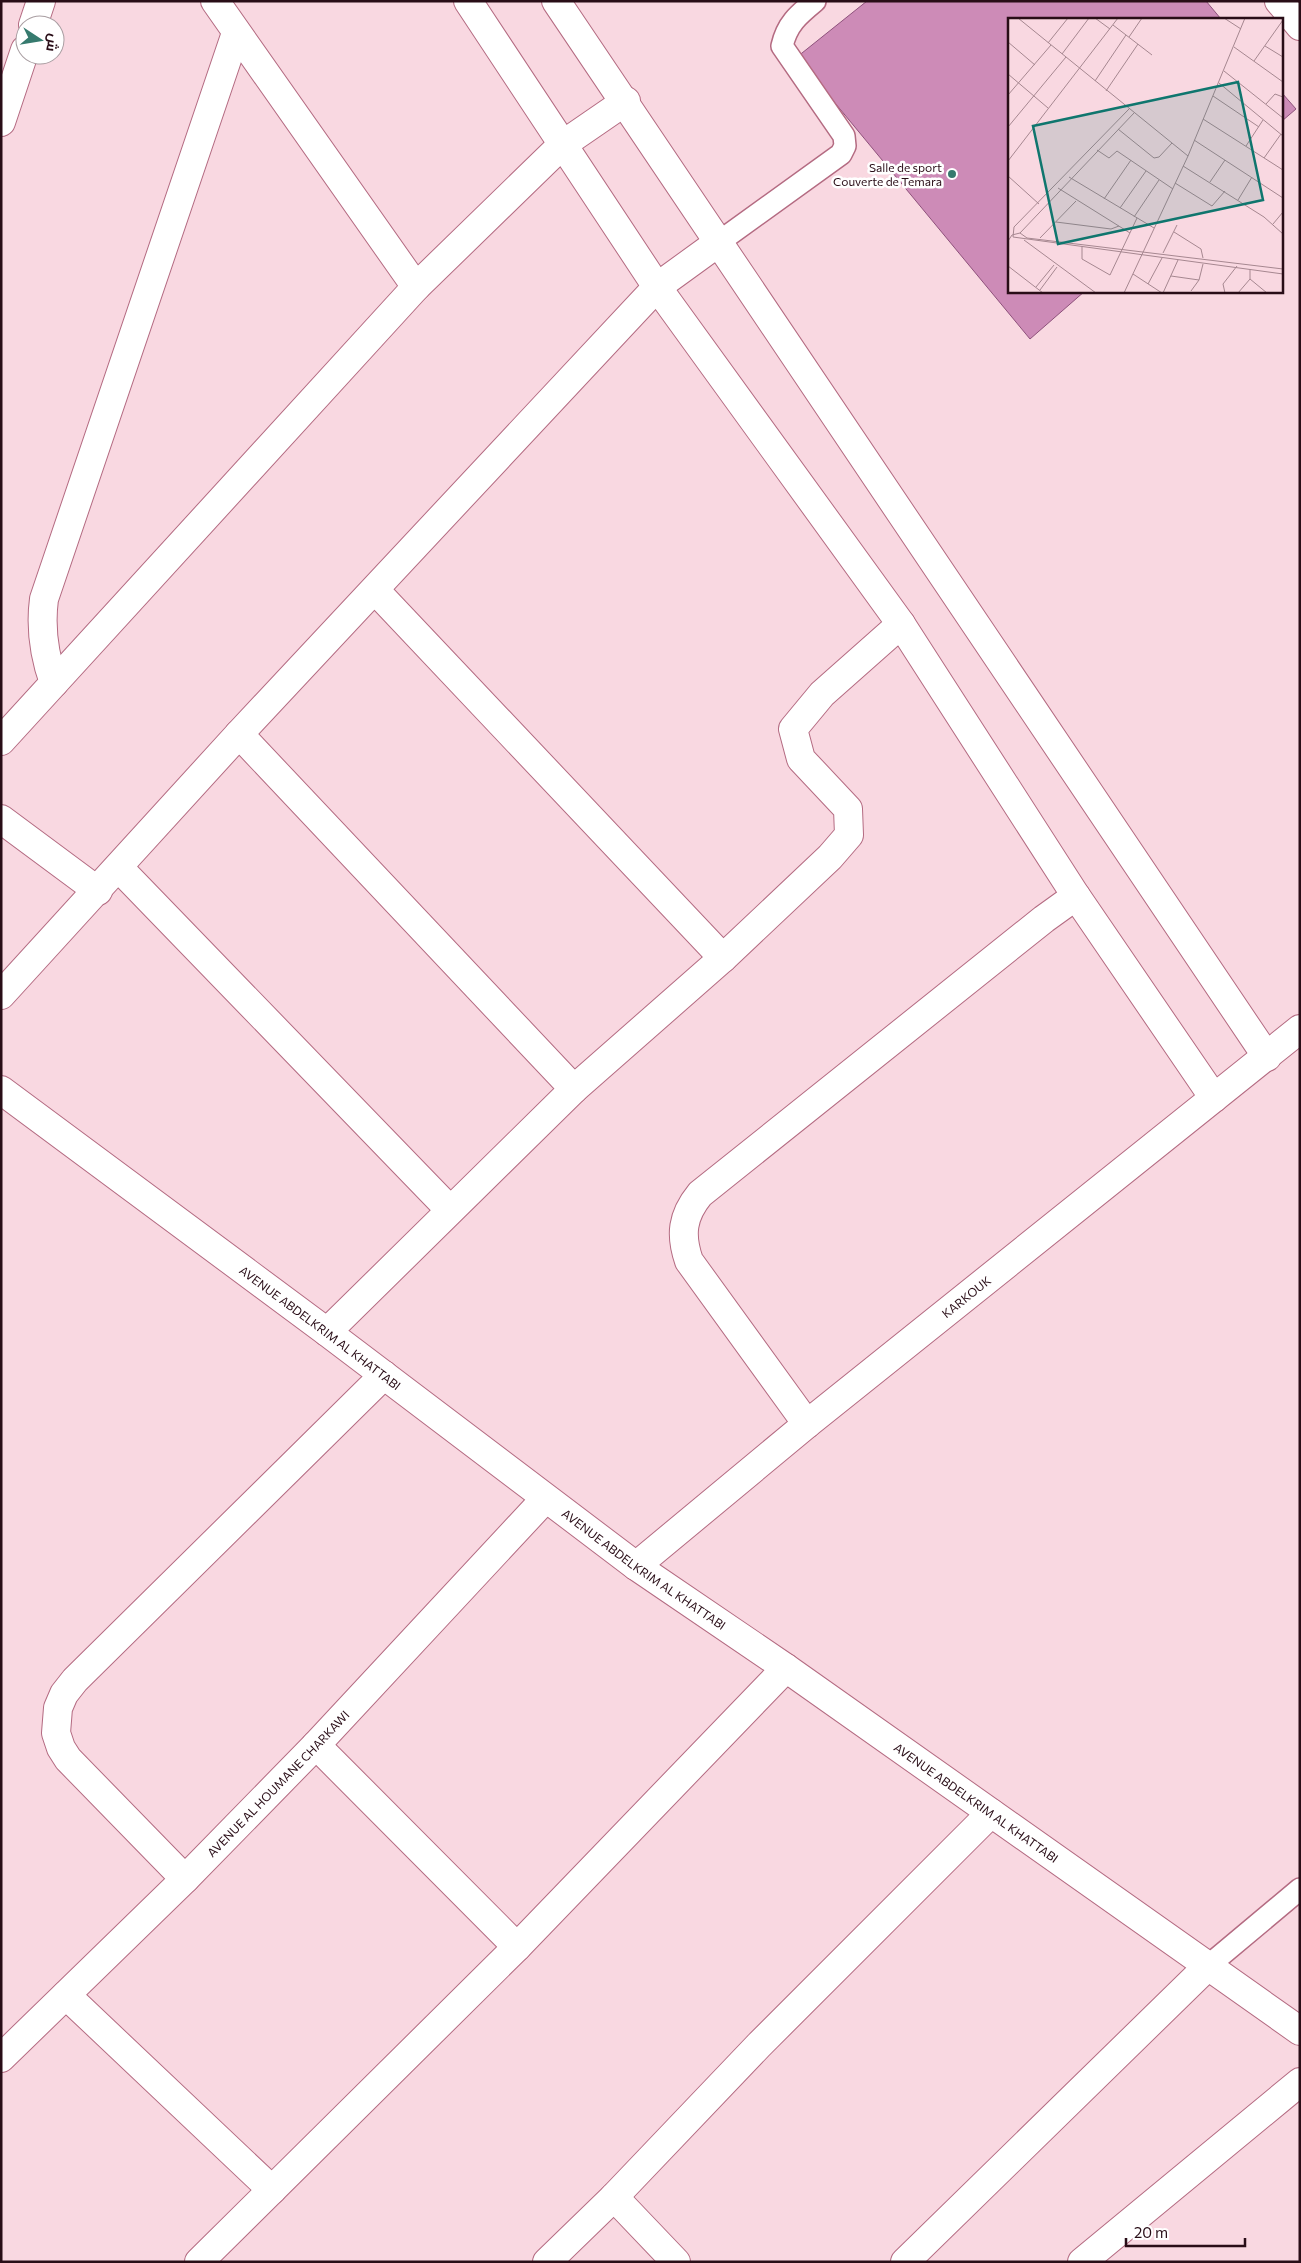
<svg xmlns="http://www.w3.org/2000/svg" width="1301" height="2263" font-family="Commissioner,Cairo,sans-serif">
	<rect width="100%" height="100%" fill="#f9d8e1"/>
	<g fill="#cd8bb7" stroke="#8e517b">
		<polygon points="867,1 1206,1 1221,19 1010,19 1010,291 1085,291 1030,339 797,57"/>
		<polygon points="1282,93 1296,109 1282,121"/>
	</g>
	<g fill="none" stroke-linecap="round" stroke-linejoin="round">
		<defs>
			<g id="service">
				<path d="M719,242L841,154L845,146L844,136L782,46C787,24 798,15 815,1"/>
				<polyline points="1208,1966 1300,1889"/>
			</g>
			<g id="minor">
				<polyline points="215,1 416,287"/>
				<polyline points="468,1 657,287 901,624 1076,896 1214,1098"/>
				<polyline points="556,1 1267,1057"/>
				<polyline points="1279,1 1300,26"/>
				<polyline points="33,25 41,1"/>
				<polyline points="1,122 25,50"/>
				<polyline points="375,590 723,958"/>
				<path d="M54,683C44,655 40,629 44,599L236,33"/>
				<polyline points="239,734 574,1089"/>
				<polyline points="1,741 416,287 562,145 626,101"/>
				<polyline points="1,819 98,891"/>
				<polyline points="119,868 450,1210"/>
				<polyline points="1,995 239,734 657,287 719,242"/>
				<polyline points="327,1332 574,1089 723,958 830,857 849,835 848,809 801,759 793,729 822,694 901,624"/>
				<path d="M807,1424L689,1261C680,1235 682,1216 700,1194L1044,919L1076,896"/>
				<polyline points="316,1745 517,1947"/>
				<polyline points="185,1879 68,1759 61,1748 56,1733 58,1708 64,1694 75,1680 384,1375"/>
				<polyline points="66,1995 272,2190"/>
				<path id="s1" d="M1,2058L185,1879L316,1745L545,1499"/>
				<polyline points="614,2197 676,2262"/>
				<polyline points="199,2262 517,1947 786,1668"/>
				<polyline points="547,2262 614,2197 759,2045 991,1813"/>
				<polyline points="905,2262 1208,1966"/>
				<polyline points="1082,2262 1300,2082"/>
			</g>
			<g id="tertiary">
				<path id="s2" d="M636,1566L807,1424L1300,1029"/>
			</g>
			<g id="secondary">
				<path id="s3" d="M1,1090L327,1332L636,1566L786,1668L1300,2031"/>
			</g>
		</defs>
		<use href="#service" stroke="#b46b82" stroke-width="24"/>
		<use href="#minor" stroke="#b46b82" stroke-width="30"/>
		<use href="#tertiary" stroke="#b46b82" stroke-width="30"/>
		<use href="#secondary" stroke="#b46b82" stroke-width="30"/>
		<use href="#service" stroke="#fff" stroke-width="21"/>
		<use href="#minor" stroke="#fff" stroke-width="28"/>
		<use href="#tertiary" stroke="#fff" stroke-width="28"/>
		<use href="#secondary" stroke="#fff" stroke-width="28"/>
	</g>
	<circle fill="#367a6e" stroke="#fff" stroke-width="2" cx="952" cy="174" r="5"/>
	<g text-anchor="middle" dominant-baseline="central" stroke-width="5" stroke-linejoin="round" paint-order="stroke">
		<g font-size="12" fill="#290d17" stroke="#fff" text-anchor="end">
			<text x="942" y="167">Salle de sport<tspan x="942" dy="14">Couverte de Temara</tspan></text>
		</g>
		<g font-size="12" fill="#290d17" stroke="#fff">
			<text stroke="none"><textPath href="#s2" startOffset="426">KARKOUK</textPath></text>
			<text stroke="none"><textPath href="#s3" startOffset="398">AVENUE ABDELKRIM AL KHATTABI</textPath></text>
			<text stroke="none"><textPath href="#s3" startOffset="802">AVENUE ABDELKRIM AL KHATTABI</textPath></text>
			<text stroke="none"><textPath href="#s1" startOffset="390">AVENUE AL HOUMANE CHARKAWI</textPath></text>
			<text stroke="none"><textPath href="#s3" startOffset="1208">AVENUE ABDELKRIM AL KHATTABI</textPath></text>
		</g>
	</g>
	<g transform="translate(1008 18)">
		<rect width="275" height="275" fill="#f9d8e1"/>
		<path fill="none" stroke="#a68790" stroke-width="1" d="M10,0L180,138M87,0L102,11M216,0L233,11M105,7L144,37M121,19L134,0M0,24L27,47M40,25L60,0M257,28L275,39M226,29L275,64M54,36L81,0M246,43L275,2M216,53L275,100M0,56L40,90M87,63L118,17M211,65L275,118M98,73L130,26M0,77L43,27M205,78L251,109M258,86L267,76L275,79M121,91L6,209L5,219L275,256M195,101L275,152M0,109L58,39M110,111L146,140L151,139L164,125M186,122L275,180M238,128L255,102M89,132L101,140L109,133L165,171M256,140L273,116M0,143L110,0M175,148L256,199L275,216M0,158L31,186M61,159L146,210M202,164L217,142M167,165L204,188L217,173M50,170L122,215M96,181L123,142M230,182L244,159M112,190L138,153M126,199L151,162M48,204L103,211L111,208M265,206L275,194M166,214L193,231L195,240M12,215L19,220L275,251M32,220L68,183M16,222L88,275M0,223L4,217L12,215L126,95M74,228V241L102,257L129,200M155,235L169,207M0,248L35,275M242,251V261L259,275M125,256L154,275M163,258L191,262M140,266L154,240M28,269L46,247M32,272L49,249M183,273L191,262L195,246M116,275L180,138L237,0M155,275L170,242M217,275L215,266L229,248M230,275L242,261"/>
		<path fill="#0f766e" fill-opacity="0.15" stroke="#0f766e" stroke-width="2.5" d="M230,64L255,182L50,226L25,108Z"/>
		<rect width="275" height="275" fill="none" stroke="#290d17" stroke-width="2.5"/>
	</g>
	<rect width="1301" height="2263" fill="none" stroke="#290d17" stroke-width="5"/>
	<g transform="translate(40 40) rotate(102)"><circle r="24" fill="#ffffff" stroke="#a99ea2"/>
	<path d="M0-4L9 19L0 12L-9 19Z" fill="#367a6e"/>
	<text y="-8" font-size="14" font-weight="bold" text-anchor="middle" fill="#290d17">ش</text>
	</g>
	<path d="M1126 2238v8h119v-8" fill="none" stroke="#290d17" stroke-width="2.5"/>
	<text x="1134" y="2238" font-size="15" fill="#290d17" stroke="#ffffff" stroke-width="4" paint-order="stroke">20 m</text>
</svg>
